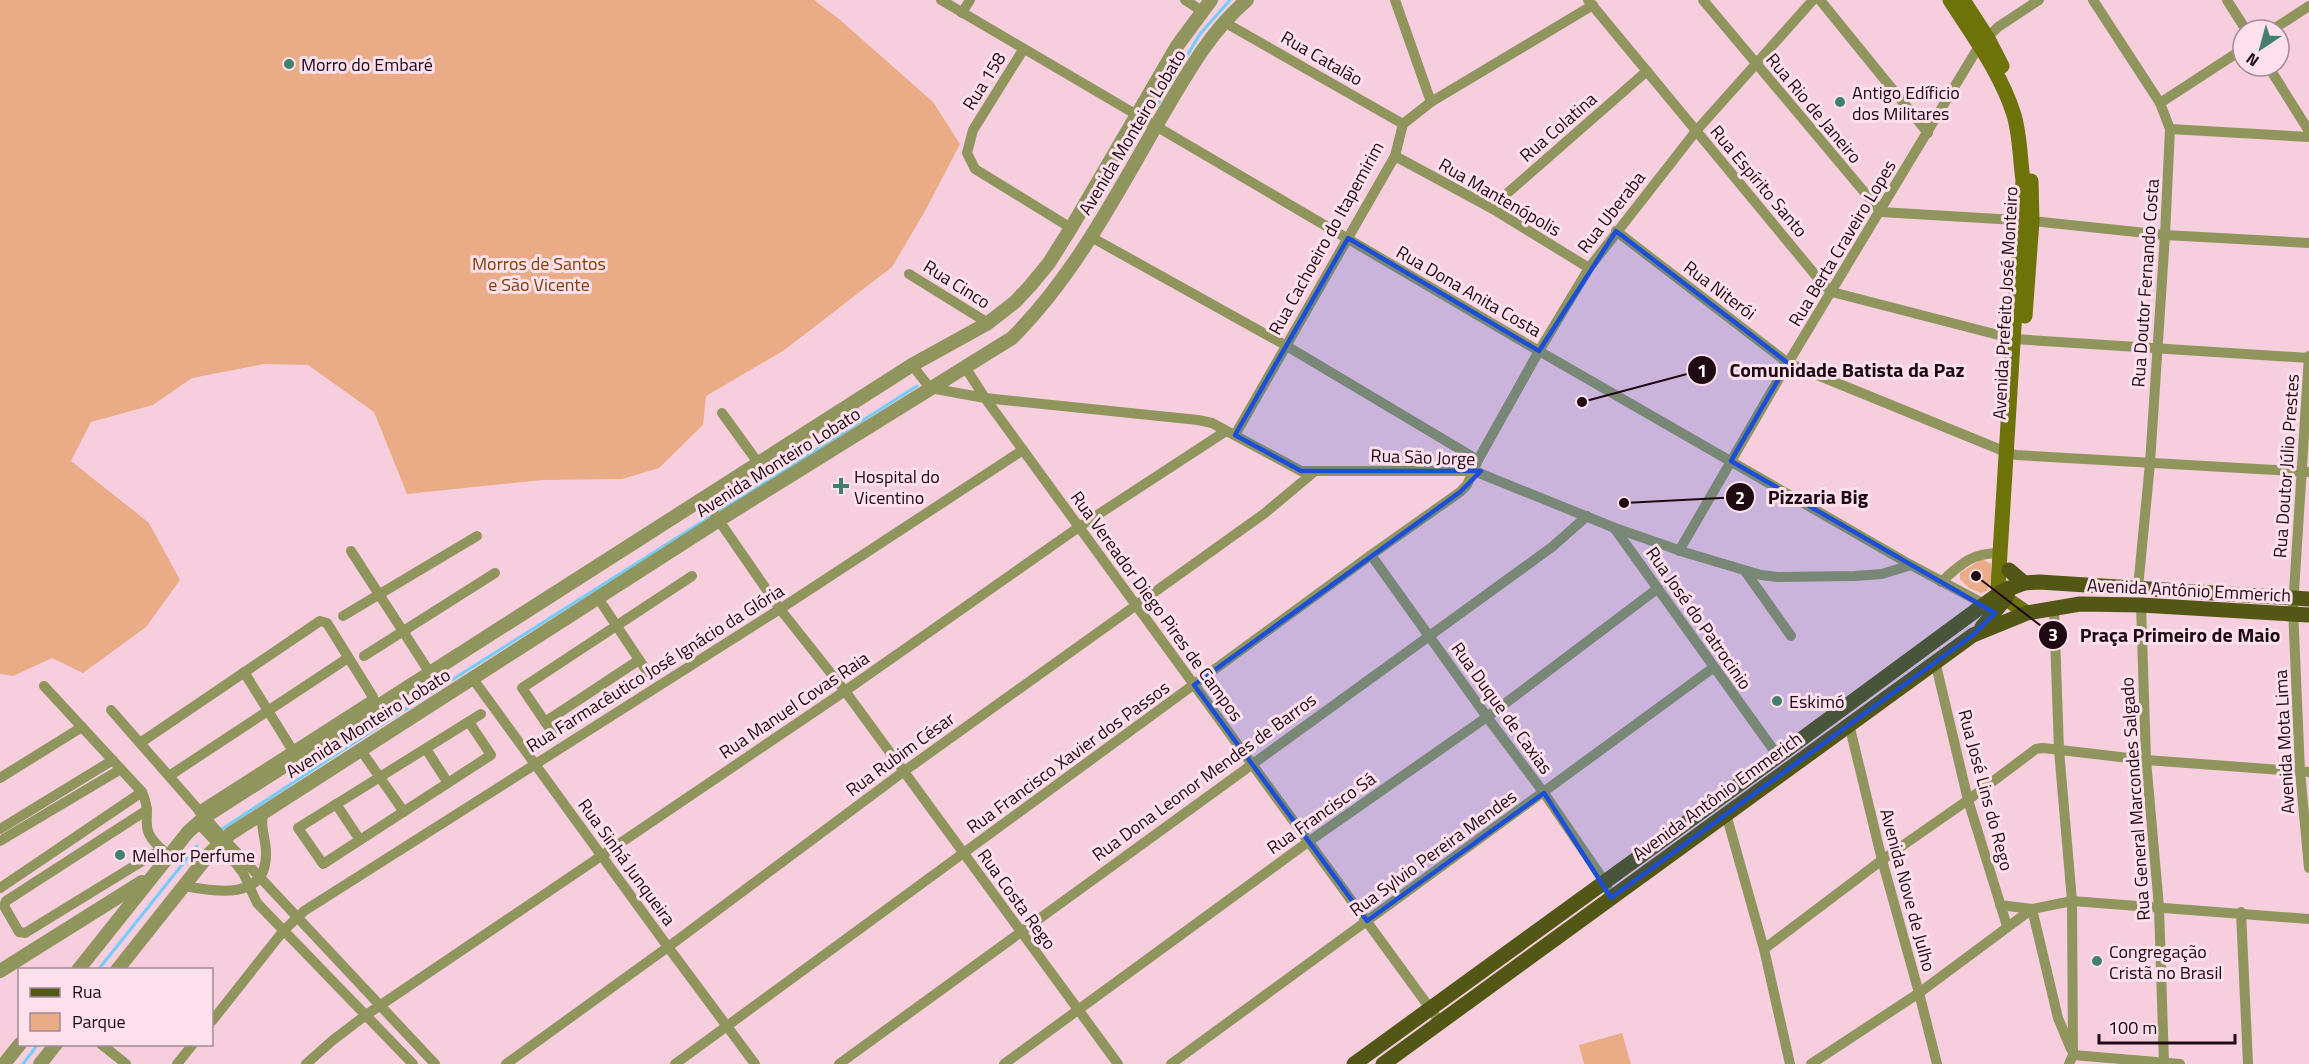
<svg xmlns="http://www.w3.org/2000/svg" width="2309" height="1064" font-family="'Titillium Web',sans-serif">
	<rect width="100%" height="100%" fill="#f7cede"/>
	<g fill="#e9ac86">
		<polygon points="0,0 814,0 839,19 933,102 960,144 925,211 892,267 783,351 706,396 703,425 659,468 622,479 542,480 407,494 374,412 308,365 264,364 192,378 153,405 91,422 71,461 149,523 180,580 146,627 83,673 52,658 13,676 0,674"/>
		<polygon points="1982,559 1991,564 1991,579 1987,591 1981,593 1969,588 1960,579 1960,573"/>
		<polygon points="1622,1033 1631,1064 1584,1064 1579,1045"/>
	</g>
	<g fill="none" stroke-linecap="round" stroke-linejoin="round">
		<g stroke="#72cdfb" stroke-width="3">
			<polyline points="1156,107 1200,34 1230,0"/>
			<polyline points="222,829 398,714 917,386"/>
			<polyline points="98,970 197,846"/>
			<polyline points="23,1064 38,1044"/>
		</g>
		<g stroke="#90955e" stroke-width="10">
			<polyline points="941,0 1539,351 1911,565 1984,604"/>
			<polyline points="1185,0 1202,11"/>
			<polyline points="1395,0 1431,102"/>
			<polyline points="1588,0 1822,283 1832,292 2014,339 2309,358"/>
			<polyline points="1703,0 1881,212 2032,221 2165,235 2309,243"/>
			<polyline points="1820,0 1928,133"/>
			<polyline points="2093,0 2160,103 2170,129 2165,235 2150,463 2138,588"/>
			<polyline points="2227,0 2246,30"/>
			<polyline points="962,13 970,0"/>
			<polyline points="1224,22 1403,124"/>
			<polyline points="2272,30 2309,6"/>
			<polyline points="1023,50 973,130 967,153 975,169 1071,228"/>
			<polyline points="2268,66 2309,131"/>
			<polyline points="2160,103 2243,49"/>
			<polyline points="2170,129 2309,137"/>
			<polyline points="1395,156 1493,209 1589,268"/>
			<polyline points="1493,209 1503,197 1647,71"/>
			<polyline points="1616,231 1788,363 2006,452 2016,455 2309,472"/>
			<polyline points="1091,237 1285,345 1478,460"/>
			<polyline points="909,274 988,323"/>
			<polyline points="2309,356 2293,608 2300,771 2309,868"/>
			<polyline points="912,365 930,388 985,398 1198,420 1212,423 1301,471 1474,471 1615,528 1687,553 1761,575 1778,577 1855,576 1882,574 1911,565"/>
			<polyline points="965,367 985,398 1440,1022"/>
			<polyline points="722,413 759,464"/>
			<polyline points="1235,435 1395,156 1403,124 1431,102 1593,5"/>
			<polyline points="704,499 780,609 845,691 1118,1064"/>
			<polyline points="1615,529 1778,756"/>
			<polyline points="351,551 430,673"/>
			<polyline points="1679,551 1788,363 1979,46 1998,27 2039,0"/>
			<polyline points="1371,555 1487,717 1544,793 1605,882 1611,898"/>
			<polyline points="1745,571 1791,636"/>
			<path d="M1941,582C1961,564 1971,553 2000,553"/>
			<polyline points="598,598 648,673"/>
			<polyline points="2141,605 2146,760 2159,907 2164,1064"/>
			<polyline points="2054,608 2059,750 2072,901 2073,1055 2069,1064"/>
			<polyline points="343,616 477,536"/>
			<polyline points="364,656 495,573"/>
			<polyline points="1935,661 1968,800 2007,926"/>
			<polyline points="244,672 293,751"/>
			<polyline points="473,679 668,947 755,1064"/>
			<path d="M44,686L142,792C156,822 132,825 167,854"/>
			<polyline points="111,710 224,839 435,1064"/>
			<polyline points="545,722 639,660"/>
			<polyline points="1849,724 1882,860 1919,993 1937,1064"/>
			<polyline points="552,732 522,688 692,576"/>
			<polyline points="140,743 320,621 327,623 373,697 372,700 199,811"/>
			<polyline points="360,749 404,812"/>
			<polyline points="426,749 448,783"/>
			<polyline points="169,776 348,658"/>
			<polyline points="0,778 82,727"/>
			<polyline points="336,804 360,840 491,755 469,722"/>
			<polyline points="147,810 6,901 4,906 19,932 25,933 162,849"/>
			<polyline points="1726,814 1764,949 1790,1064"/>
			<polyline points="198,823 234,861 243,873 257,903 413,1064"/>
			<polyline points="0,829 113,760"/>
			<polyline points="360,840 323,864 298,828 481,714"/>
			<polyline points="0,841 121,769"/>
			<path d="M185,886C215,892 267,901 266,853C266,838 259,825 264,811"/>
			<polyline points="0,888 142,792"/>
			<polyline points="2000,905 2032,909 2058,1018 2071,1049"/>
			<polyline points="2241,912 2248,1064"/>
			<polyline points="1764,949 1882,860 1968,800 2036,749 2043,748 2146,760 2309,772"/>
			<polyline points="212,1021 284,930 304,911 780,609 1023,450"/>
			<polyline points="101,1044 126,1064"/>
			<polyline points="2073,1055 2180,1064"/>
			<polyline points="177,1064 193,1044"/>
			<polyline points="306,1064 333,1040 366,1015 845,691 1079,527 1226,431"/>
			<polyline points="506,1064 668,947 903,772 1265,513 1314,472"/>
			<polyline points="675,1064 1371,555 1460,492 1467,485 1478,460 1539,351 1589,268 1696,131 1813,0"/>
			<polyline points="839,1064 1552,547 1587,516"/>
			<polyline points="1004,1064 1308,842 1487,717 1657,589"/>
			<polyline points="1171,1064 1713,668"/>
			<polyline points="1811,1064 1919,993 2032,909 2072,901 2309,919"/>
		</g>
		<g stroke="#90955e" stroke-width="14">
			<polyline points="78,970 188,832 206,816 912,365 988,323 1015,302 1030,286 1049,263 1071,228 1177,46 1211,0"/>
			<path d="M117,970L210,853L230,834L719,520L1012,338C1073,277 1114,199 1156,126C1183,81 1207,34 1247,0"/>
			<polyline points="0,971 142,882"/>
			<polyline points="4,1064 20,1044"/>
			<polyline points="40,1064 56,1044"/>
		</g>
		<g stroke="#6d7209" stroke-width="15">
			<path d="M1950,0C1973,36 2001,73 2014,115C2020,135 2020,159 2023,180L1998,586L2008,600L2027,613"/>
			<polyline points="1963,0 1987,37 2002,66"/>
			<polyline points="2025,316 2032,221 2031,181"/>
		</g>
		<g stroke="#535715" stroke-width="15">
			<polyline points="2009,570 2024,583"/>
			<polyline points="1982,627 2006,598 2009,588"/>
			<polyline points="1354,1064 1792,746 2001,592 2024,583 2039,582 2309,599"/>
			<polyline points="1383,1064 1973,635 2027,613 2080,604 2141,605 2309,615"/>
		</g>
	</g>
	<path fill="#1d4ed8" fill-opacity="0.2" stroke="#1d4ed8" stroke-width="4.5" stroke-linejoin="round" d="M1616,231L1788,363L1731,461L1995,613L1973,635L1611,898L1544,793L1367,921L1194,685L1460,492L1481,471H1301L1235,435L1348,238L1539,351Z"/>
	<g fill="#41806e" stroke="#fce0eb" stroke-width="2">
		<circle cx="289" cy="64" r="6"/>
		<circle cx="1840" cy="102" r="6"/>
		<path d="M838 477h6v6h6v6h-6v6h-6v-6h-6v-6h6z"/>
		<circle cx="1777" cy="701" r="6"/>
		<circle cx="120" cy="855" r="6"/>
		<circle cx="2097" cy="961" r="6"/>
	</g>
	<g text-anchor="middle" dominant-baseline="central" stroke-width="6" stroke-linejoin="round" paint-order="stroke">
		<g font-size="18" fill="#1f0913" stroke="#fce0eb">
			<text transform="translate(1322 58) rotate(30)">Rua Catalão</text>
			<text transform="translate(984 81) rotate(-58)">Rua 158</text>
			<text transform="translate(1814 108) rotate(50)">Rua Rio de Janeiro</text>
			<text transform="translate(1558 127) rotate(-41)">Rua Colatina</text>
			<text transform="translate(1132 132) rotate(-59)">Avenida Monteiro Lobato</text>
			<text transform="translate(1759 181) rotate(50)">Rua Espírito Santo</text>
			<text transform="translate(1500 197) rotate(30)">Rua Mantenópolis</text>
			<text transform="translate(1611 212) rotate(-52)">Rua Uberaba</text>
			<text transform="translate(1326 238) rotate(-61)">Rua Cachoeiro do Itapemirim</text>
			<text transform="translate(1842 243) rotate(-59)">Rua Berta Craveiro Lopes</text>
			<text transform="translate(2145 283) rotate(-86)">Rua Doutor Fernando Costa</text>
			<text transform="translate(957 284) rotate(32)">Rua Cinco</text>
			<text transform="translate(1720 290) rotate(37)">Rua Niterói</text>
			<text transform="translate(1469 291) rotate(30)">Rua Dona Anita Costa</text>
			<text transform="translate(2005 303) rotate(-87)">Avenida Prefeito José Monteiro</text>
			<text transform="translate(1423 457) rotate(2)">Rua São Jorge</text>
			<text transform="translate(778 462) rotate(-32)">Avenida Monteiro Lobato</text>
			<text transform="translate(2286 466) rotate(-86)">Rua Doutor Júlio Prestes</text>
			<text transform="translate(2189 590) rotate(3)">Avenida Antônio Emmerich</text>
			<text transform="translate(1157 606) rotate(54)">Rua Vereador Diego Pires de Campos</text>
			<text transform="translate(1699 618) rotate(55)">Rua José do Patrocinio</text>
			<text transform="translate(655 668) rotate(-32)">Rua Farmacêutico José Ignácio da Glória</text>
			<text transform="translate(794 705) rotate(-34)">Rua Manuel Covas Raia</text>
			<text transform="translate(1502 708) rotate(54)">Rua Duque de Caxias</text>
			<text transform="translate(368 723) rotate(-32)">Avenida Monteiro Lobato</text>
			<text transform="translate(2284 742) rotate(-93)">Avenida Mota Lima</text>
			<text transform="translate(900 754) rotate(-36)">Rua Rubim César</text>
			<text transform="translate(1068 757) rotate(-36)">Rua Francisco Xavier dos Passos</text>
			<text transform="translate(1204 777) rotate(-36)">Rua Dona Leonor Mendes de Barros</text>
			<text transform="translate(1986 790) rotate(75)">Rua José Lins do Rego</text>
			<text transform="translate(1717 796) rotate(-36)">Avenida Antônio Emmerich</text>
			<text transform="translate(2135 799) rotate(-94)">Rua General Marcondes Salgado</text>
			<text transform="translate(1321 813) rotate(-35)">Rua Francisco Sá</text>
			<text transform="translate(1433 853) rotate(-36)">Rua Sylvio Pereira Mendes</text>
			<text transform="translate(627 862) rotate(54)">Rua Sinhá Junqueira</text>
			<text transform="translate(1908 890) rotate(75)">Avenida Nove de Julho</text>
			<text transform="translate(1017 899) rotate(54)">Rua Costa Rego</text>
		</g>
		<g font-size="18" fill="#1f0913" stroke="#fce0eb" text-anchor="start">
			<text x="301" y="64">Morro do Embaré</text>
			<text x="1852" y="92">Antigo Edíficio<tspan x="1852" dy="21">dos Militares</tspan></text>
			<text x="854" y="476">Hospital do<tspan x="854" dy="21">Vicentino</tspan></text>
			<text x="1789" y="701">Eskimó</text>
			<text x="132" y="855">Melhor Perfume</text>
			<text x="2109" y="951">Congregação<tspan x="2109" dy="21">Cristã no Brasil</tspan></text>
		</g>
		<g font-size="18" fill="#823f05" stroke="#fce0eb">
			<text x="539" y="263">Morros de Santos<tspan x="539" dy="21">e São Vicente</tspan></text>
		</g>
	</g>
	<path fill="none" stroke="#1f0913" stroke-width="2" d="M1582 402L1702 370M1624 503L1740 497M1976 576L2053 635"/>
	<g fill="#1f0913" stroke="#fce0eb" stroke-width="2">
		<circle cx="1582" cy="402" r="6"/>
		<circle cx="1624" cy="503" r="6"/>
		<circle cx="1976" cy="576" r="6"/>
		<circle cx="1702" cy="370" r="15"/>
		<circle cx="1740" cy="497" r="15"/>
		<circle cx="2053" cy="635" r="15"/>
	</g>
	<g font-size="18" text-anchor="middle" font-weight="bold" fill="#fff">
		<text x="1702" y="377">1</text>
		<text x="1740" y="504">2</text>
		<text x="2053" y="641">3</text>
	</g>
	<g font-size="20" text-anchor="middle" font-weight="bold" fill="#1f0913" stroke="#fce0eb" stroke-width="6" stroke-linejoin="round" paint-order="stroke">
		<text x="1847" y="377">Comunidade Batista da Paz</text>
		<text x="1818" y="504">Pizzaria Big</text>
		<text x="2180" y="642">Praça Primeiro de Maio</text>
	</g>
	<rect x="18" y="968" width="195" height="78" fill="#fce0eb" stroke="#a48a95" stroke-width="1.5"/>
	<rect x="30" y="988" width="30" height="9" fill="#535715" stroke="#a48a95" stroke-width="1.5"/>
	<text x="72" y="998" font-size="18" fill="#1f0913">Rua</text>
	<rect x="30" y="1013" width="30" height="18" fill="#e9ac86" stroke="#a48a95" stroke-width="1.5"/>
	<text x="72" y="1028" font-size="18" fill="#1f0913">Parque</text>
	<g transform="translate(2261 48) rotate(216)"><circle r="28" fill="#fce0eb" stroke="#a48a95" stroke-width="1.5"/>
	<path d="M0-4.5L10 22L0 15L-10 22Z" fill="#41806e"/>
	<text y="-9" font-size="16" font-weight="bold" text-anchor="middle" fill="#1f0913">N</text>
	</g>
	<path d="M2099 1034v9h136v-9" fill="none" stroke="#1f0913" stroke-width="3"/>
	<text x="2108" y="1034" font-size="18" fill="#1f0913" stroke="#fce0eb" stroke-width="4.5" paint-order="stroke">100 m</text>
</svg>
